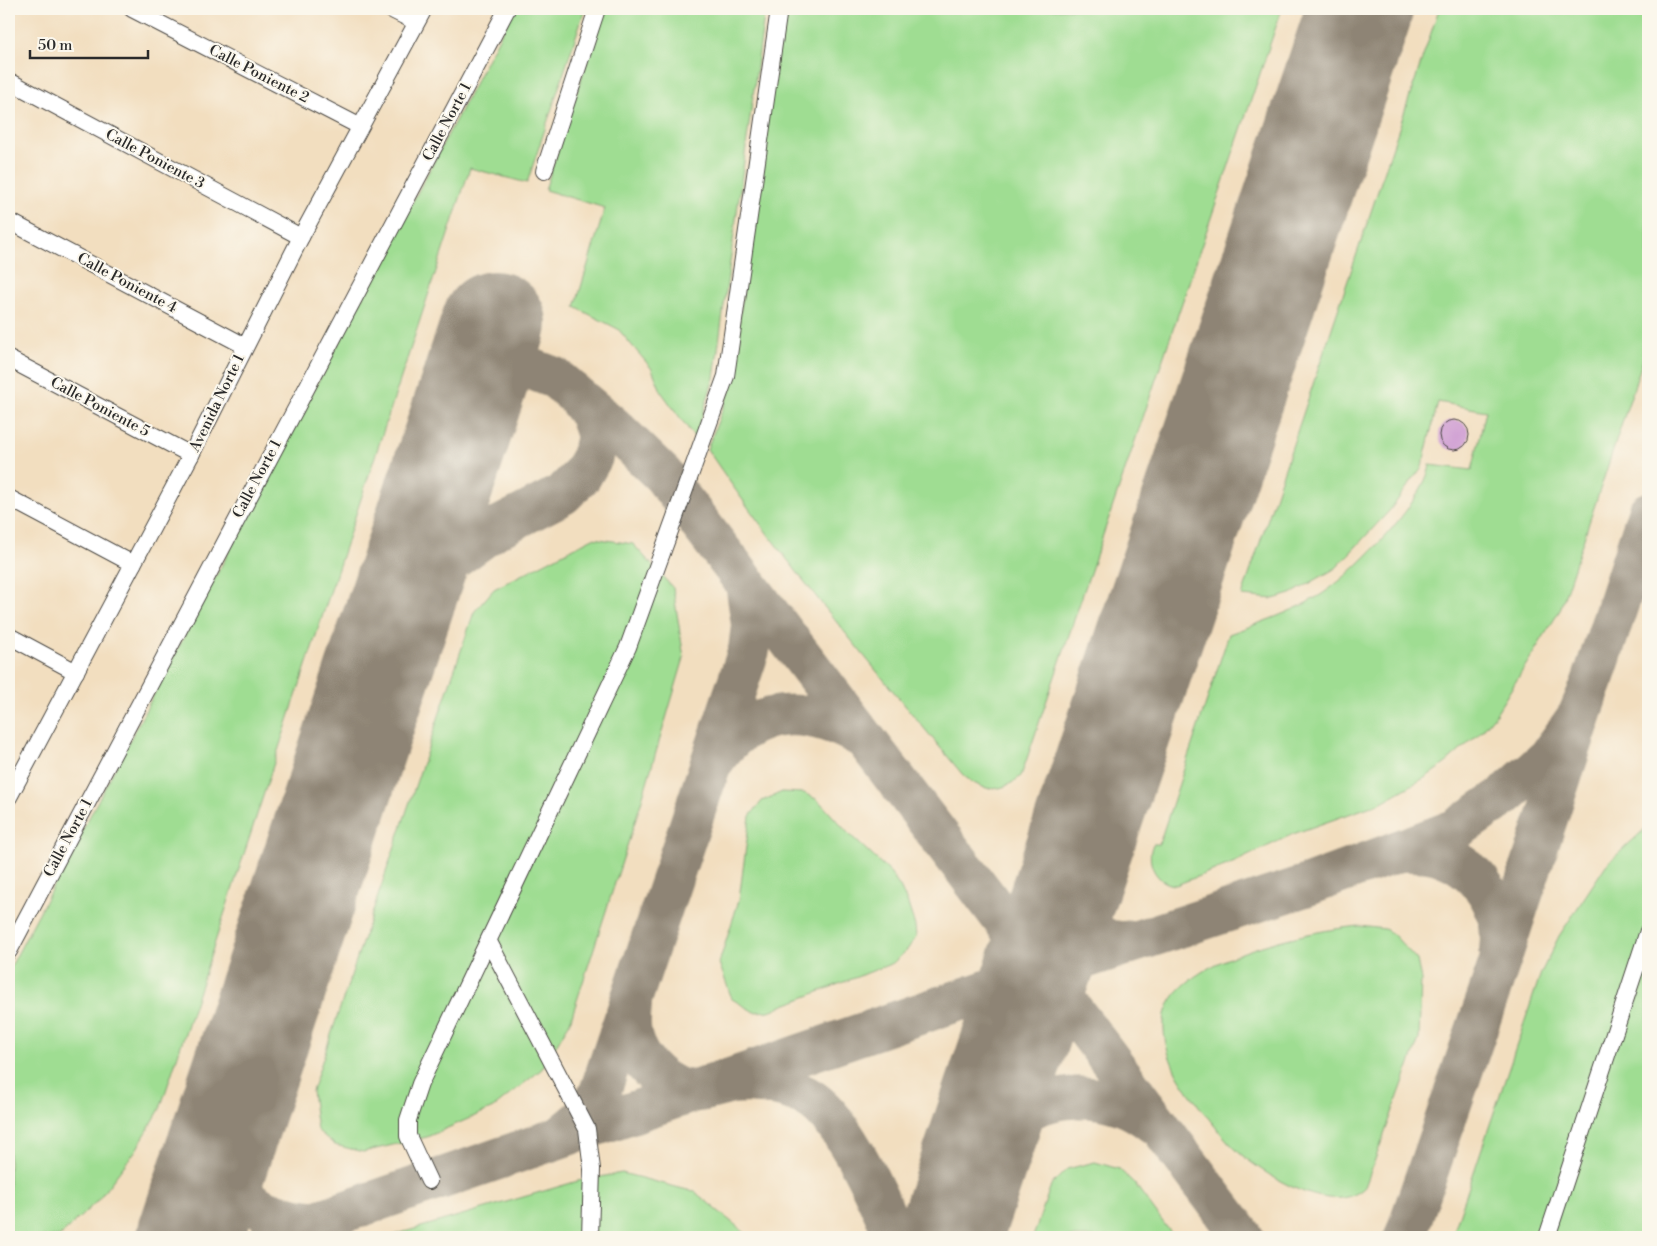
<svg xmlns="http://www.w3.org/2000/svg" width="1657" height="1246" font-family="'Libre Bodoni',serif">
	<rect width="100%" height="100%" fill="#fbf7ec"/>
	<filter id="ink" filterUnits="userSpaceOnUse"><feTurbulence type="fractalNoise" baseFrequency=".02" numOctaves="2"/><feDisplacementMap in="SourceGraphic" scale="10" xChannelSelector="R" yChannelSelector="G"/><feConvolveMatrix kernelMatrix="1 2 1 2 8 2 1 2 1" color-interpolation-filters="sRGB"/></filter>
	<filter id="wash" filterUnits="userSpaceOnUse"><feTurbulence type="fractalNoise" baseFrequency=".0096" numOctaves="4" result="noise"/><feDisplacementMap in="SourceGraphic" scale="20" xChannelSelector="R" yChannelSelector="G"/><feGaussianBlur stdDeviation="1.12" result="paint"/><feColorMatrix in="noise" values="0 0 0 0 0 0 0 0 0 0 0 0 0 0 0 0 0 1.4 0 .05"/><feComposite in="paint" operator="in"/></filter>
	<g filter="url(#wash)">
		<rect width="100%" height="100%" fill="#f2debf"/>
		<g fill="#9fdd92" stroke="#65845e">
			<polygon points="514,9 585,9 527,183 470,168 160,1109 136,1150 97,1201 59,1237 9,1237 9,970"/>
			<polygon points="604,9 765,9 714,378 695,438 662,393 652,369 618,329 575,307 605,208 545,190"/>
			<path d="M783,9H1282L1021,776C1000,794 983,792 963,775C875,669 784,563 707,449L729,393Z"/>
			<path d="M1439,9H1648V345L1560,610L1495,715L1481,732L1446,763L1426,777L1380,803L1293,834L1235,862L1176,885C1156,884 1145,862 1153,844H1159L1229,634C1259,623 1290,613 1317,597C1349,579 1425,501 1430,465L1472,470L1486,411L1438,402L1422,467L1390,510L1336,568L1291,594L1273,599L1242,596Z"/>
			<polygon points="593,538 633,544 673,588 684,658 640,806 570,1022 542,1069 493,1108 427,1137 363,1152 335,1145 317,1130 312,1091 474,612 494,589"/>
			<polygon points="782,792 804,793 818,800 848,833 888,870 900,887 908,904 915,926 916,937 907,950 893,963 769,1011 754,1012 732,999 719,963 739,900 750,816 762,801"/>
			<polygon points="1648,826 1648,1237 1452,1237 1541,973 1559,936 1606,865"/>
			<path d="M1360,926L1385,929L1393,934L1417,960L1421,980L1419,1039L1365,1187C1334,1218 1270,1178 1243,1156C1227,1144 1183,1088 1175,1070C1168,1055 1163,1038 1164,1022C1167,959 1311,930 1360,926Z"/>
			<polygon points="1095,1162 1119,1169 1135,1184 1174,1237 1033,1237 1051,1185 1067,1169"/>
			<polygon points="622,1173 695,1192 750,1237 387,1237 578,1181"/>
		</g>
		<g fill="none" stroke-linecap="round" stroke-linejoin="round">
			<g stroke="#8e8475" stroke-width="42">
				<path d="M1334,9C1341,31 1343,50 1337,73"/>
				<polyline points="484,351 555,378 612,426 663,475 1077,1016 1243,1237"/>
				<polyline points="385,655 407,608 438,570 495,529 563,494 581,476 592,457 597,436 590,415 577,397"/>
				<path d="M714,760C752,704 808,706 862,737"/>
				<path d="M1399,851C1412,851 1426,850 1438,854C1479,867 1506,908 1500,950"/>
				<path d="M1074,861C1067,902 1083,950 1133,941"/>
				<polyline points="1006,967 1036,937 1067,878"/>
				<path d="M631,1005C630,1015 629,1025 631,1035C637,1063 667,1092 696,1091C708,1091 721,1085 733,1083C760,1080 791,1086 813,1101C846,1124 879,1200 895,1237"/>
				<path d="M991,1107C1005,1068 1016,1019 1045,989C1053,980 1064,974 1074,969"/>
				<path d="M227,1126C215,1195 257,1216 319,1222"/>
				<polyline points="562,1136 586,1116 600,1092 749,650 752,625 746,583"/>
				<path d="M969,1176C979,1160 989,1142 1002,1129C1042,1089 1110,1087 1153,1123"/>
				<polyline points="166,1237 190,1207 213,1171"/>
				<polyline points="271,1237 1018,980 1308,885 1455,830 1503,797 1549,757 1578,716 1593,681"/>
				<polyline points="1405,1237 1498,967 1648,513"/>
			</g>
			<g stroke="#8e8475" stroke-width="106">
				<polyline points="190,1237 494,324"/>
				<polyline points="949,1237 1360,9"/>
			</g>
		</g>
		<g id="blocks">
			<circle fill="#cb95d0" cx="1454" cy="435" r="15"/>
		</g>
	</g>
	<g filter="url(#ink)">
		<use href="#blocks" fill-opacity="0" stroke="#494641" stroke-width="1"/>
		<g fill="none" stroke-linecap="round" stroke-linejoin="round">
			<defs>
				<g id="minor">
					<polyline points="132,9 359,126"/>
					<polyline points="390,9 416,22"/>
					<polyline points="9,81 301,237"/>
					<polyline points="544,171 597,9"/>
					<polyline points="9,221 245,346"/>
					<polyline points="9,359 191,455"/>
					<polyline points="9,498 133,564"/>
					<polyline points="9,636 76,672"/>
					<polyline points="9,797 191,455 301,237 424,9"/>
					<polyline points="489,942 587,1129 592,1169 590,1237"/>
					<polyline points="9,951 507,9"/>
					<polyline points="429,1181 408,1136 408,1120 420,1084 628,647 726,376 779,9"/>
					<polyline points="1547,1237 1648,931"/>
				</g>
			</defs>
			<use href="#minor" stroke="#494641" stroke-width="18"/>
			<use href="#minor" stroke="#fff" stroke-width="16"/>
		</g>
	</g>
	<g text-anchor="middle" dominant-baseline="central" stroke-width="4" stroke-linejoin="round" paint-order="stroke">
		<g font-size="15" fill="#2b2b2b" stroke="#fbf7ec">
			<text transform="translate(259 74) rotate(27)">Calle Poniente 2</text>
			<text transform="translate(447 122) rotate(-62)">Calle Norte 1</text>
			<text transform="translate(155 159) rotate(28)">Calle Poniente 3</text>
			<text transform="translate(127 283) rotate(28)">Calle Poniente 4</text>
			<text transform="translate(217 403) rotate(-64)">Avenida Norte 1</text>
			<text transform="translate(100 407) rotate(28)">Calle Poniente 5</text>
			<text transform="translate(257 479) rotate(-62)">Calle Norte 1</text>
			<text transform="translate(68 838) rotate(-62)">Calle Norte 1</text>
		</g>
	</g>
	<rect width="1657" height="1246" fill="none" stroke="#fbf7ec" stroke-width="30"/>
	<path d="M30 50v8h118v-8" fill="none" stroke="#2b2b2b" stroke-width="2.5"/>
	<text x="38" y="50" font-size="15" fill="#2b2b2b" stroke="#fbf7ec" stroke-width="4" paint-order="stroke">50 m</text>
</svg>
